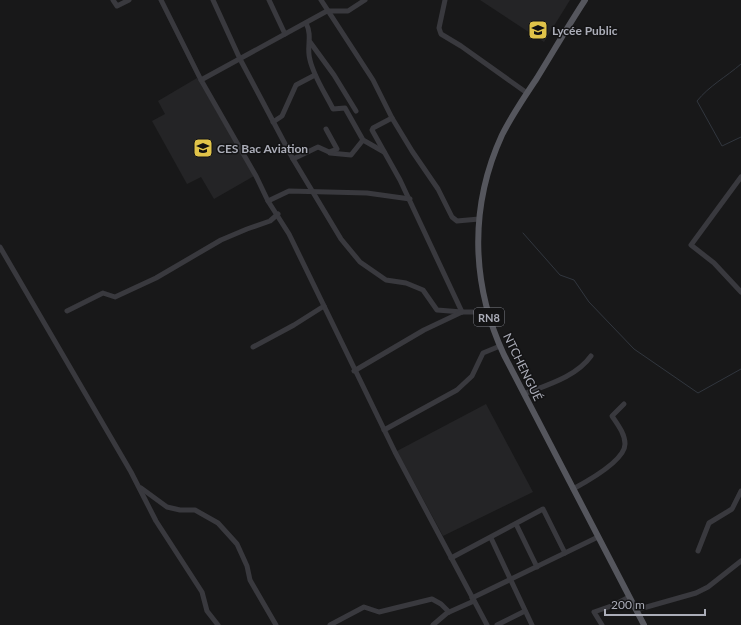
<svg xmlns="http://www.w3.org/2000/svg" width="741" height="625" font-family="Lato,sans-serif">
	<rect width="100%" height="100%" fill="#181819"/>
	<g fill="#242426">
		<polygon points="480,0 570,0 544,42"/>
		<polygon points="197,78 254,176 214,199 201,177 187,184 152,121 165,114 158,101"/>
		<polygon points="486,404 533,492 443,536 397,451"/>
	</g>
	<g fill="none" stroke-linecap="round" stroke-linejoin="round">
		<g stroke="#31363e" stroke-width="1">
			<path d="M741,64C726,77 709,86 697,101L722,146L741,137"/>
			<polyline points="523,233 560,275 574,280 589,302 634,349 698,393 741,369"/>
		</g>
		<g stroke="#39393e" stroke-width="5">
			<polyline points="113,0 117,6 129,0"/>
			<polyline points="161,0 201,80 256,176 268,201 289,234 395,452 487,625"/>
			<polyline points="213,0 240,59 293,159 341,239 360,262 386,280 406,283 423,290 437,310 462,312"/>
			<polyline points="269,0 285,34"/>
			<polyline points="321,0 373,80 392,118 412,151 438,189 452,217 457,221 479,219"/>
			<polyline points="445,0 439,28 441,34 461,46 527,93"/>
			<path d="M306,23C313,37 306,47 310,60C314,77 325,93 333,109L345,108L363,140L384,152"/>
			<polyline points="310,42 334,75 356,111"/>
			<polyline points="201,80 327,11 348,11 365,0"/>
			<polyline points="392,118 373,128 372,130 400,180 462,312"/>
			<polyline points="273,122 282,116 296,85 315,75"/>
			<polyline points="330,153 351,155 363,140"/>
			<polyline points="293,159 318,147 329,152 337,149 326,129"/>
			<polyline points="741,177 691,245 714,263 741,292"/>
			<polyline points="268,201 289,191 367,193 410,199"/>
			<polyline points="0,247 131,472 156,521 202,592 207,611 218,625"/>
			<polyline points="67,311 103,293 115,297 156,278 221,240 247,229 270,221 278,214"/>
			<polyline points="253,347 294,325 324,306"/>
			<polyline points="354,371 424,330 462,312 487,312"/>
			<path d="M524,394C547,385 576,377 591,356"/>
			<polyline points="384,430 457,390 472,376 483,353 500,346"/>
			<polyline points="141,488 167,507 180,510 195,510 218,523 237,544 247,566 250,580 276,625"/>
			<path d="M573,489C586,482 625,461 625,444C625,434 618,425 612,416L624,404"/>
			<polyline points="516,524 537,567"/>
			<polyline points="491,538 532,625"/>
			<polyline points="698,551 709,523 732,509 741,491"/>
			<polyline points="451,558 543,509 565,553"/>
			<polyline points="472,598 598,537"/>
			<polyline points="636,610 696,593 708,587 741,561"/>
			<polyline points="330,625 364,607 379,612 432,599 441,604 449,612"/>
			<polyline points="433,625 447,613 474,601"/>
			<polyline points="497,625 525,611"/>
			<polyline points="602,625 594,612 614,605 629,597"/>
		</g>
		<path stroke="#55565d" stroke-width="6" d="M585,0C568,26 553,52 537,78C525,96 512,115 502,135C469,207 471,284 504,355L644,625"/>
	</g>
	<defs>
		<symbol id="school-square" viewBox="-11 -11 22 22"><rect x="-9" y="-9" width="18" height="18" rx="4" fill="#e0c349" stroke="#131314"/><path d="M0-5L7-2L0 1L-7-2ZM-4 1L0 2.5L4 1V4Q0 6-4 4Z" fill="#111"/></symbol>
	</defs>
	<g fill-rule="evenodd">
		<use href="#school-square" x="527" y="19" width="22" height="22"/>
		<use href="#school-square" x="192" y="137" width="22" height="22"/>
	</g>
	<g text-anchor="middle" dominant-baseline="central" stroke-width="3" stroke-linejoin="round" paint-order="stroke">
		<rect fill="#131314" stroke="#7d7f87" stroke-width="1" x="474" y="308" width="30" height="18" rx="3"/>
		<g font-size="11" font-weight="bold" fill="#abadb8">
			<text x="489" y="317">RN8</text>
		</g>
		<g font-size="12" font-weight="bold" fill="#abadb8" stroke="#131314" text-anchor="start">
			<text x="552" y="30">Lycée Public</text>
			<text x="217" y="148">CES Bac Aviation</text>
		</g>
		<g font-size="12" fill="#abadb8" stroke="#131314">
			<text transform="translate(523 367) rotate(64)">NTCHENGUÉ</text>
		</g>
	</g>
	<path d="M605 609v6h100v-6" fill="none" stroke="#abadb8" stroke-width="2"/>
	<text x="611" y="609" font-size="12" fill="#abadb8" stroke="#131314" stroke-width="3" paint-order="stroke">200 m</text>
</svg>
